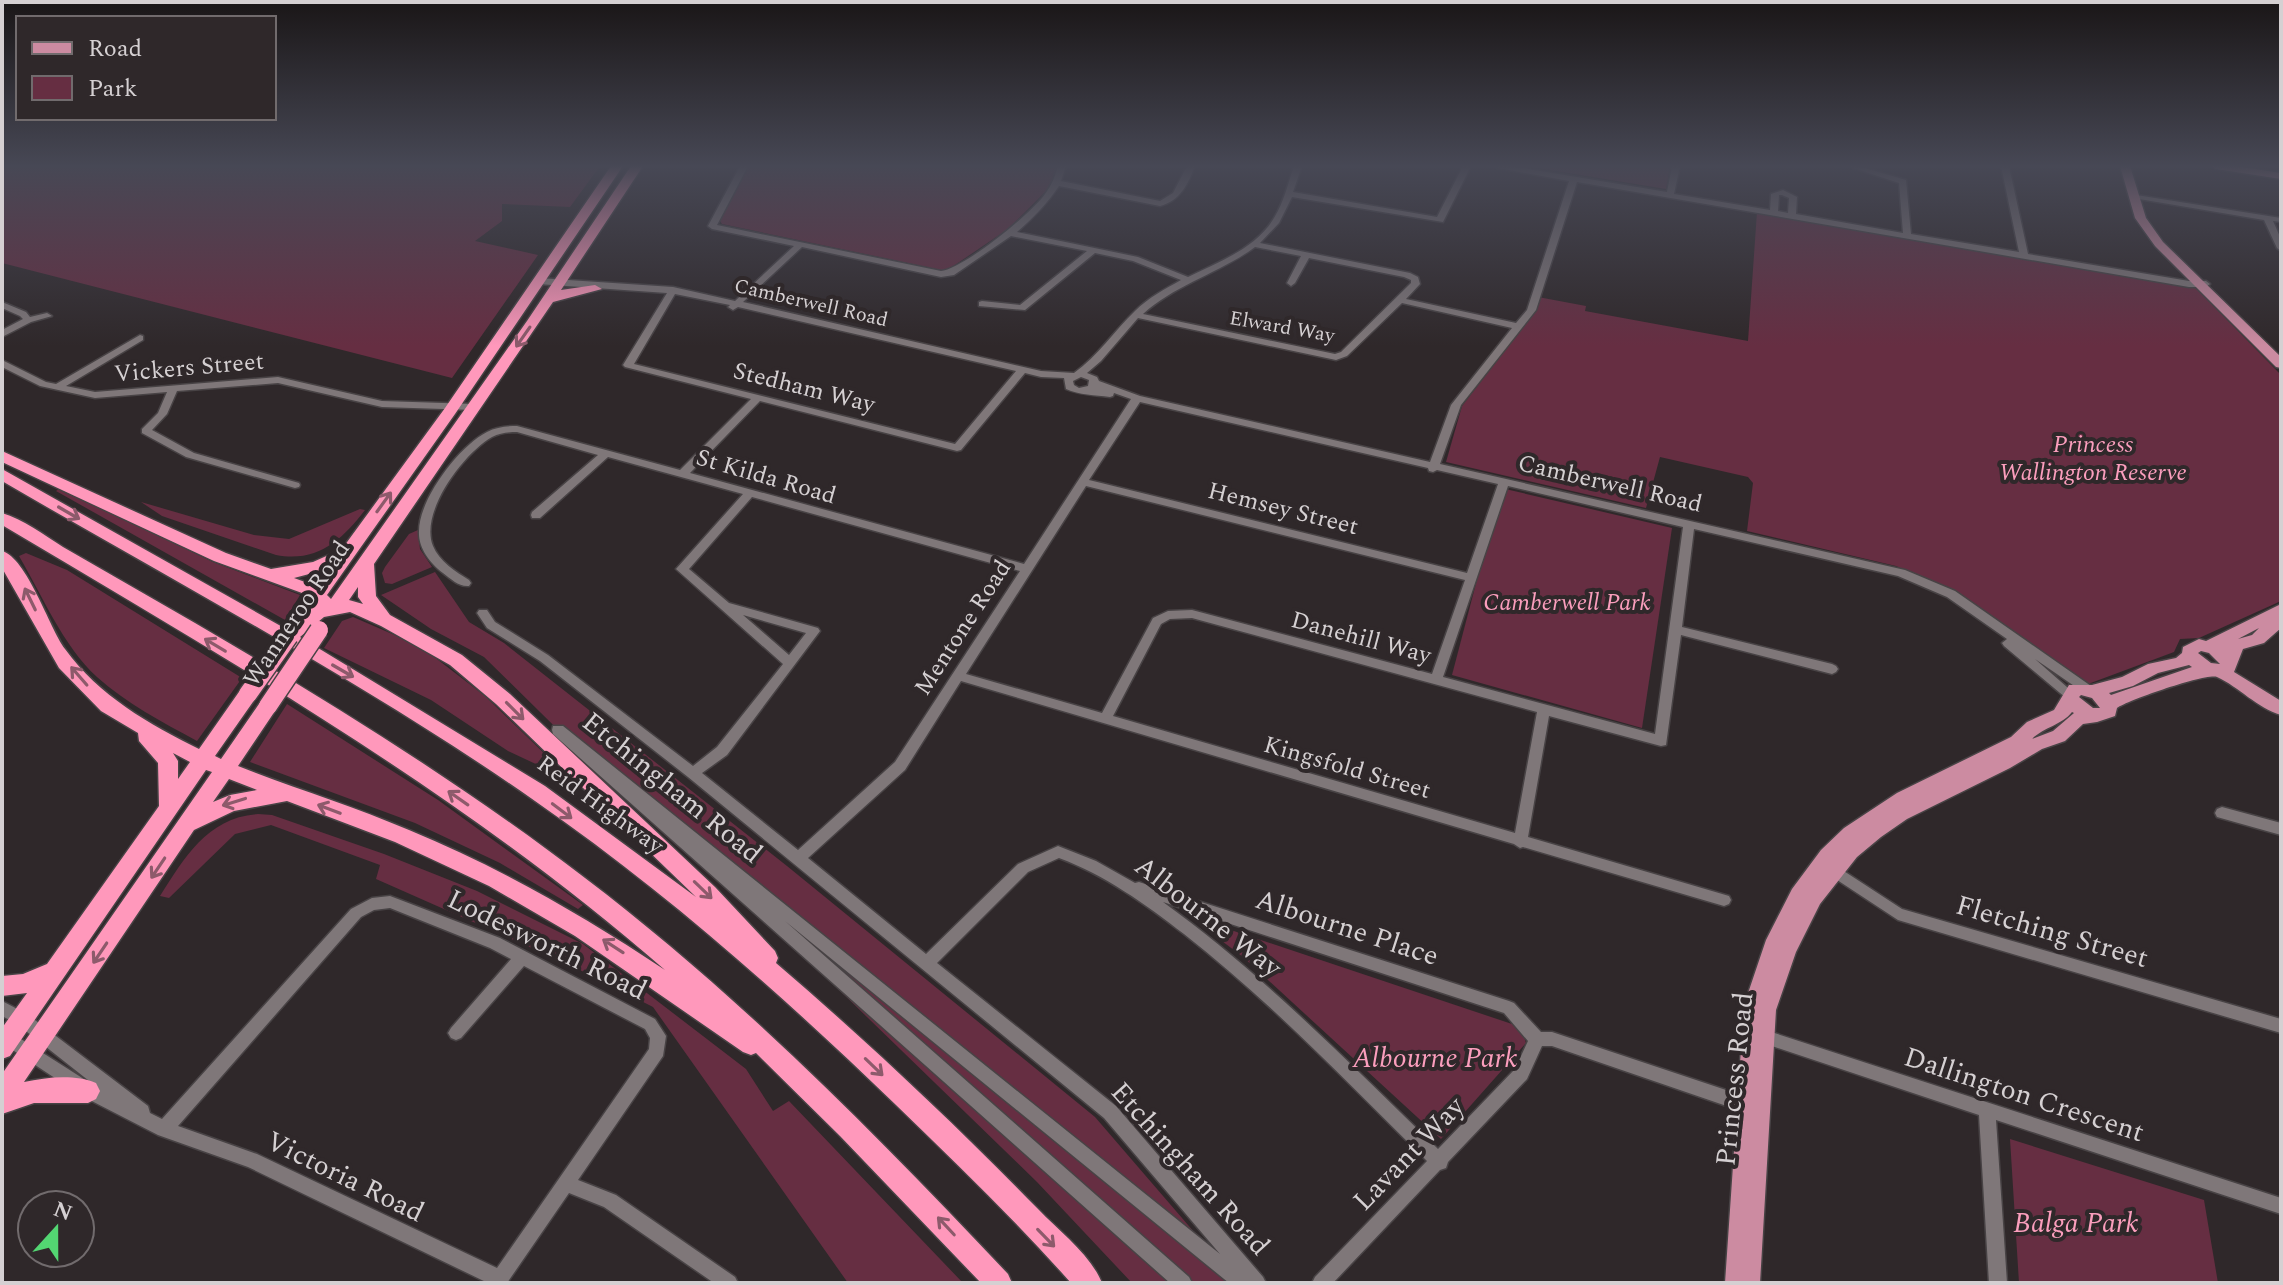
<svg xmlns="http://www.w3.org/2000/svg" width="2283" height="1285" font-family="Spectral,serif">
	<rect width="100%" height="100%" fill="#2f282a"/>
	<g fill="#662e42">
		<polygon points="2,166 600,166 570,207 502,204 502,221 475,241 538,255 452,378 2,263"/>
		<polygon points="747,166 1057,166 1056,181 1008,229 946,271 722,224 719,219"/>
		<polygon points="1526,166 1670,166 1666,189"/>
		<polygon points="1757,212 2193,285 2281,375 2281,601 2199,638 2180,639 2174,652 2080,687 1961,596 1896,566 1747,531 1753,483 1748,477 1660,457 1646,508 1446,462 1462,406 1533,314 1538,297 1586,306 1585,311 1748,341"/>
		<polygon points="60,488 213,562 300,595 285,620 56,491"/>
		<polygon points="1501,488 1672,528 1642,728 1452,675"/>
		<path d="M141,502L254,535L289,539L360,509L365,510C342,540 317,563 276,555L162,516Z"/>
		<polygon points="418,530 420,549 432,567 392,584 385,583 382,573 385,567 409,534"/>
		<path d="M26,553L67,570L242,678L197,741C162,722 126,703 97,677C63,646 42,595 19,556Z"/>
		<polygon points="435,572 469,622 504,643 787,866 1095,1117 1238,1283 1132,1283 1037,1182 833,984 664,834 484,657 431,629 381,595"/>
		<polygon points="353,617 420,646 485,696 552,761 540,766 508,751 431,700 324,648 342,621"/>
		<polygon points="287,704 438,800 583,905 578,909 500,863 415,823 250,762"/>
		<path d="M258,814L272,815L384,854L477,891L583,944L746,1069L773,1111L789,1101L963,1283H848L653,1007L568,964L376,879L380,865L271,825L235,834L169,898L160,896C184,858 208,817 258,814Z"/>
		<polygon points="1189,916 1521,1027 1526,1043 1441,1139 1243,957"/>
		<polygon points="2010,1139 2204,1200 2218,1283 2019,1283"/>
	</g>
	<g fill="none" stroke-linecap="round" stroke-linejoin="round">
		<defs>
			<g id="minor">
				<path d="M740,166H748L717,225L941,271C963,269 1032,213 1045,194C1052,185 1055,176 1058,166H1066L1061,181L1160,201L1173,193L1187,166H1195C1188,184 1180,201 1160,206L1059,186C1047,204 1033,218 1017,232L1138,257L1188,277C1219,262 1256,248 1274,218C1284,202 1288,183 1294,166H1302L1293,192L1437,217L1463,166H1471L1443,222L1292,197L1279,223L1260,243L1410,273L1418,277L1420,284L1406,299L1516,323L1527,310L1569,181L1498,168L1494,166H1510L1667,192L1672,166H1680L1674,194L1770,210L1771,194L1783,190L1797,197L1796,214L1903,233L1899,183L1847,166H1858L1906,180L1911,234L2019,252L2001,166H2009L2028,254L2189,281H2206L2210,284L2206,287H2189L1577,182L1536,310L1461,405L1440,464L1905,570L1955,591L2091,686L2093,689L2091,692H2083L2035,659L2076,695L2074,698H2066L2004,646L2002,643L2007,639L1947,597L1898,576L1694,529L1682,627L1832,664L1836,666L1838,669L1836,672L1832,674L1681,635L1666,745L1661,746L1549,716L1528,837L1729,896L1731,900L1729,904L1724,906L1523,847L1520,848L1514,844L961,681L905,770L808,858L926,954L1018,864L1058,846L1096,861L1135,883L1139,882L1509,1001L1514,1003L1541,1032H1552L1753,1099L1755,1105L1753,1111L1747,1113L1552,1046H1542L1527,1079L1448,1162L1446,1168L1440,1170L1333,1283H1312L1315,1277L1427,1161C1348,1083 1272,1003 1184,934C1145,904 1105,875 1059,858L1028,872L937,963L1116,1106L1263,1277L1266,1283H1229L785,921L1189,1277L1192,1283H1170L553,734L552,730L553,726H563L1220,1254L1104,1118L688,777L540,661L487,628L477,613L479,610H487L495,622L548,655L693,766L717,747L783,664L676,569L743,494L608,457L540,518H532L531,515L532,512L598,455L517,432C508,432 500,433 492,437C464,453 419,512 433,546C439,561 456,572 469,580L471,583L469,586C459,587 451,579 443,573C430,563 418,548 419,531C419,499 459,446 487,432C496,427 507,426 517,426L680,470L751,399L625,367L623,365L667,293L538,284L534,281L538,278L673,287L735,301L794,246L712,229L708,226ZM1779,195H1782L1789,198L1788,213L1778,211ZM1011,236L1087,251L1020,305L982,301L979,302V306L1025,310L1095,253L1133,261L1181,280C1165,289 1148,298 1135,311C1114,331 1098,356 1074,373L1041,371L743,302L802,247L941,277L954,275ZM1255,247L1301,256L1287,283L1291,286L1295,283L1309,258L1404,277L1411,280V283L1341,352L1335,354L1143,314C1176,284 1220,273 1255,247ZM675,294L730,305L728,307L733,310L738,307L1016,371L955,444L634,364ZM1402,303L1512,328L1451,405L1430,462L1140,396L1099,381L1097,377L1087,373L1101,361L1138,318L1336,360L1347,356ZM1025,373L1041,377L1064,378L1066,389C1079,395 1095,395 1110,397L1113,396L1114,393L1131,399L1024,564L690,473L760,401L957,451L961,450ZM1081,377L1089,380L1088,386L1079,388L1074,385L1073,381ZM1140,402L1428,468L1429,471L1433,472L1437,470L1498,484L1467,573L1089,480ZM1086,486L1465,580L1432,674L1192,610L1168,611L1153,618L1102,713L966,674ZM1508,486L1683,527L1655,734L1443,677ZM752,497L1020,571L895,762L798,850L702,773L727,755L820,631L818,628L729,603L689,569ZM743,615L806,633L789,655ZM1192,618L1537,712L1515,833L1113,716L1161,624L1170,619ZM1163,902L1504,1013L1528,1041L1515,1069L1438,1149C1349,1063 1263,974 1163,902Z"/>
				<polygon points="2130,194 2281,218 2281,222 2273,221 2281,239 2281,251 2277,248 2264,220 2133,198 2129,196"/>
				<polygon points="2,302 26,312 30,317 47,313 52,316 31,322 2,337 2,330 23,319 20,316 2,308"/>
				<polygon points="140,335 143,336 143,340 66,386 95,392 278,377 382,401 474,404 479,407 474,410 382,407 278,383 177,391 167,414 152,430 194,453 299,483 300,485 299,487 295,488 186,457 142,433 142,429 158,413 167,392 95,398 40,386 2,367 2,360 46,382 56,384"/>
				<polygon points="2222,807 2281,823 2281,835 2217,817 2215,813 2217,809"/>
				<polygon points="1830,862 1902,909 2281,1019 2281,1033 1898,920 1825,872 1823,868 1825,864"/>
				<path d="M390,896L500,938L655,1019L666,1036L663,1056L578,1180L616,1195L735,1277L738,1283H714L604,1207L569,1193L507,1283H488L248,1167L158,1135L82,1096L2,1043V1027L98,1088L17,1024L2,1016V1001L27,1014L148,1106L150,1113L162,1119L351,909L372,898ZM390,908L490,948L511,959L451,1028L448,1033L451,1038L456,1040L461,1038L524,966L645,1029L650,1038L649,1049L497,1268L257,1154L178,1126L361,917L374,910Z"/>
				<polygon points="1762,1029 2281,1198 2281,1214 1996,1120 2007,1283 1989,1283 1979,1115 1757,1041 1754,1036 1757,1031"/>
			</g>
			<g id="major">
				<polygon points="2120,166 2130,166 2146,218 2163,242 2281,357 2281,368 2276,367 2155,246 2135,218"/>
				<polygon points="2211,166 2235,166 2281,173 2281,179 2216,169"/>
				<path d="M2281,604V628L2264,643L2243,649L2234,672L2281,701V715C2257,708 2239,687 2217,677C2206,673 2129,700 2117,708L2115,716L2097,722L2083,724L2065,741L2042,749L2010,768L1907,819L1881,837L1857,857L1820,904L1796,952L1776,1010L1760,1283H1725L1744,1005L1766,940L1792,889L1821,850L1844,828L1897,793L2011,737L2027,722L2054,710L2069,685H2092L2122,677L2148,664L2176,658L2182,653L2183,647L2199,639L2206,641ZM2259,628L2252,635L2238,639ZM2201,651L2209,653L2220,664L2211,663L2198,653ZM2189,665L2192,667L2111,695L2109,693L2133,686L2158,673ZM2081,695L2092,698L2100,708H2093L2079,697ZM2072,712L2074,713L2053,731L2032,739C2044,727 2062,725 2072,712Z"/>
			</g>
			<g id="highway">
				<path d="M611,166H623L455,414L327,595L331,599L527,321L631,166H643L561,290L595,285L602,289L553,302L374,564L376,596L390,615L462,655L510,694L715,887L775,951L778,958L776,963C867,1041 955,1124 1039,1210C1059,1231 1091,1255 1102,1283H1071C1016,1221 956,1163 896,1105C782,995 665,891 535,801C365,682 180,585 2,481V469L286,629L294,622L292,619L307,598L302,593L214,561L2,462V451L226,553L271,569L313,562L342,549L445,408ZM328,569L316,586L294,578ZM358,587V597L363,604L349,600ZM350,612L381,626L450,665L496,704L696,897L545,786L300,637L324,617Z"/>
				<path d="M2,513C23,519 44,535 63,547C107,572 151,598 195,623C330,702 461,783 585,878C739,995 876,1134 1008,1274L1012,1283H981L840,1136L756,1053L751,1055L743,1052L575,936L489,886L395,842L287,801L234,811L194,830L24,1082C47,1077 75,1074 96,1083L100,1091L96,1099L88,1103H34L2,1114V1074L212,772L206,770L10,1056L2,1059V1028L27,993L2,996V976L23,974L47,964L159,806L158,763L139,741L138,733L101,711L59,668L2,568V551C27,558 49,627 65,649C99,696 149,724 199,749L241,689H255L257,694L255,699L215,756L221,759L261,701H275L277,706L275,711L238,766C294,788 353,806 409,830C499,867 584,916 665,970C460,792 234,663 2,525ZM173,753L190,762L178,779V761ZM229,779L257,790L230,795L213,802Z"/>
			</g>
		</defs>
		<use href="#minor" stroke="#484345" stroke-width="3"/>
		<use href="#major" stroke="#484345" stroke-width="3"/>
		<use href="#highway" stroke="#484345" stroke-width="3"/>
		<use href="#minor" fill="#7f7779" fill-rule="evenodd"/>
		<use href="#major" fill="#cc8ba1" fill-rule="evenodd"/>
		<use href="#highway" fill="#ff98bb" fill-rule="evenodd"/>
		<defs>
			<g id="highway-bridge">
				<polyline points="248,694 289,636"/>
				<polyline points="268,706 319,630"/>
			</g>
		</defs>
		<use href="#highway-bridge" stroke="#484345" stroke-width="21" stroke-linecap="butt"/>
		<use href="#highway-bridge" stroke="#ff98bb" stroke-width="18"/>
	</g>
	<defs><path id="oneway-shaft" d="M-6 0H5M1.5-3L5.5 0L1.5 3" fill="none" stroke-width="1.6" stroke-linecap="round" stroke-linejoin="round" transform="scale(2)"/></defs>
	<g stroke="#8d5a6b">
		<use href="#oneway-shaft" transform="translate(523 337) rotate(125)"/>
		<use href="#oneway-shaft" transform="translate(384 502) rotate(-54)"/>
		<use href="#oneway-shaft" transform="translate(69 513) rotate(30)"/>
		<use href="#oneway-shaft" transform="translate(30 599) rotate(-116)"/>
		<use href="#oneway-shaft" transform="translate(215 645) rotate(-149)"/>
		<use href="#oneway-shaft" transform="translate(343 671) rotate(30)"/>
		<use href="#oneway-shaft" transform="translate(79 676) rotate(-131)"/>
		<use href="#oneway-shaft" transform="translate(515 711) rotate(45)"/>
		<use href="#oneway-shaft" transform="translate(458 798) rotate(-145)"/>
		<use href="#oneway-shaft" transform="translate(234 802) rotate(163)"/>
		<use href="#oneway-shaft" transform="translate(329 809) rotate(-159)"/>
		<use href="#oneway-shaft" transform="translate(562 811) rotate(37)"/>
		<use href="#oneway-shaft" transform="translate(158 868) rotate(124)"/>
		<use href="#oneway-shaft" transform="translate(703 890) rotate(44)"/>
		<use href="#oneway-shaft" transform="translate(613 946) rotate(-147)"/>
		<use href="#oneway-shaft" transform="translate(100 953) rotate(124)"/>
		<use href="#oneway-shaft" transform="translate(874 1067) rotate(44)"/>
		<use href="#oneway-shaft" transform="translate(946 1226) rotate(-133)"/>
		<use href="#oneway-shaft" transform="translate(1046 1238) rotate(46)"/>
	</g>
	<linearGradient id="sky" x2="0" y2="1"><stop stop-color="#1a1617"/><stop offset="0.48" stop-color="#474855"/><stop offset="1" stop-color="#474855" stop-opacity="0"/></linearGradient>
	<rect width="2283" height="346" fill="url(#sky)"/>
	<g text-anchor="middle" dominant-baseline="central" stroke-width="8" stroke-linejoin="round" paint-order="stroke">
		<g font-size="20" fill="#d5d0d2" stroke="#2f282a">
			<text transform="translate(811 303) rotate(13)">Camberwell Road</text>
			<text transform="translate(1282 327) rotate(10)">Elward Way</text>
		</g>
		<g font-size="24" fill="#d5d0d2" stroke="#2f282a">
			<text transform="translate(189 368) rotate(-5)">Vickers Street</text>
			<text transform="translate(804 388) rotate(14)">Stedham Way</text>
			<text transform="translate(766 477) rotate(16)">St Kilda Road</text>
			<text transform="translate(1610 484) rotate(13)">Camberwell Road</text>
			<text transform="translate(1283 509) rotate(14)">Hemsey Street</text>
			<text transform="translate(297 614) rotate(-56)">Wanneroo Road</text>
			<text transform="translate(963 628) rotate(-57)">Mentone Road</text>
			<text transform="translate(1361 638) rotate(15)">Danehill Way</text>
			<text transform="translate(1347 768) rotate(16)">Kingsfold Street</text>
			<text transform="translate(600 805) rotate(36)">Reid Highway</text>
		</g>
		<g font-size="24" font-style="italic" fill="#fb9ebd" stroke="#2f282a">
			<text x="2093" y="445">Princess<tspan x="2093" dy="28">Wallington Reserve</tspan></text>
			<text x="1567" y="603">Camberwell Park</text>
		</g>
		<g font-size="28" fill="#d5d0d2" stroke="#2f282a">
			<text transform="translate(672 788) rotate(39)">Etchingham Road</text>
			<text transform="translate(1208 917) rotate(38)">Albourne Way</text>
			<text transform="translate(1347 928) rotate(18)">Albourne Place</text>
			<text transform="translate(2052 932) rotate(16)">Fletching Street</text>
			<text transform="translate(547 945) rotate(26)">Lodesworth Road</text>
			<text transform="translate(1735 1079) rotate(-84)">Princess Road</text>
			<text transform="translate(2024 1095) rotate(18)">Dallington Crescent</text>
			<text transform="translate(1409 1154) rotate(-46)">Lavant Way</text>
			<text transform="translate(1190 1169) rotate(48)">Etchingham Road</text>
			<text transform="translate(345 1177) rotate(26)">Victoria Road</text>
		</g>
		<g font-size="28" font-style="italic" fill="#fb9ebd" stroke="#2f282a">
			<text x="1435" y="1058">Albourne Park</text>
			<text x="2076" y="1223">Balga Park</text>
		</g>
	</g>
	<rect width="2283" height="1285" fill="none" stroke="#d5d0d2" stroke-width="8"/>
	<rect x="16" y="16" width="260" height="104" fill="#2f282a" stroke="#716b6d" stroke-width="2"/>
	<rect x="32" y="42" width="40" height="12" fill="#cc8ba1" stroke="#716b6d" stroke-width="2"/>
	<text x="88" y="56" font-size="24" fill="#d5d0d2">Road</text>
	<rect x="32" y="76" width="40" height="24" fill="#662e42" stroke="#716b6d" stroke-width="2"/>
	<text x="88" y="96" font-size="24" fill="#d5d0d2">Park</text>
	<g transform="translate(56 1229) rotate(21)"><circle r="38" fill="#2f282a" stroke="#716b6d" stroke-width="2"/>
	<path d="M0-6L14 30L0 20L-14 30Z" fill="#53d672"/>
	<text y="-12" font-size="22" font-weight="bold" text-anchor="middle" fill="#d5d0d2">N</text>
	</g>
</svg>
